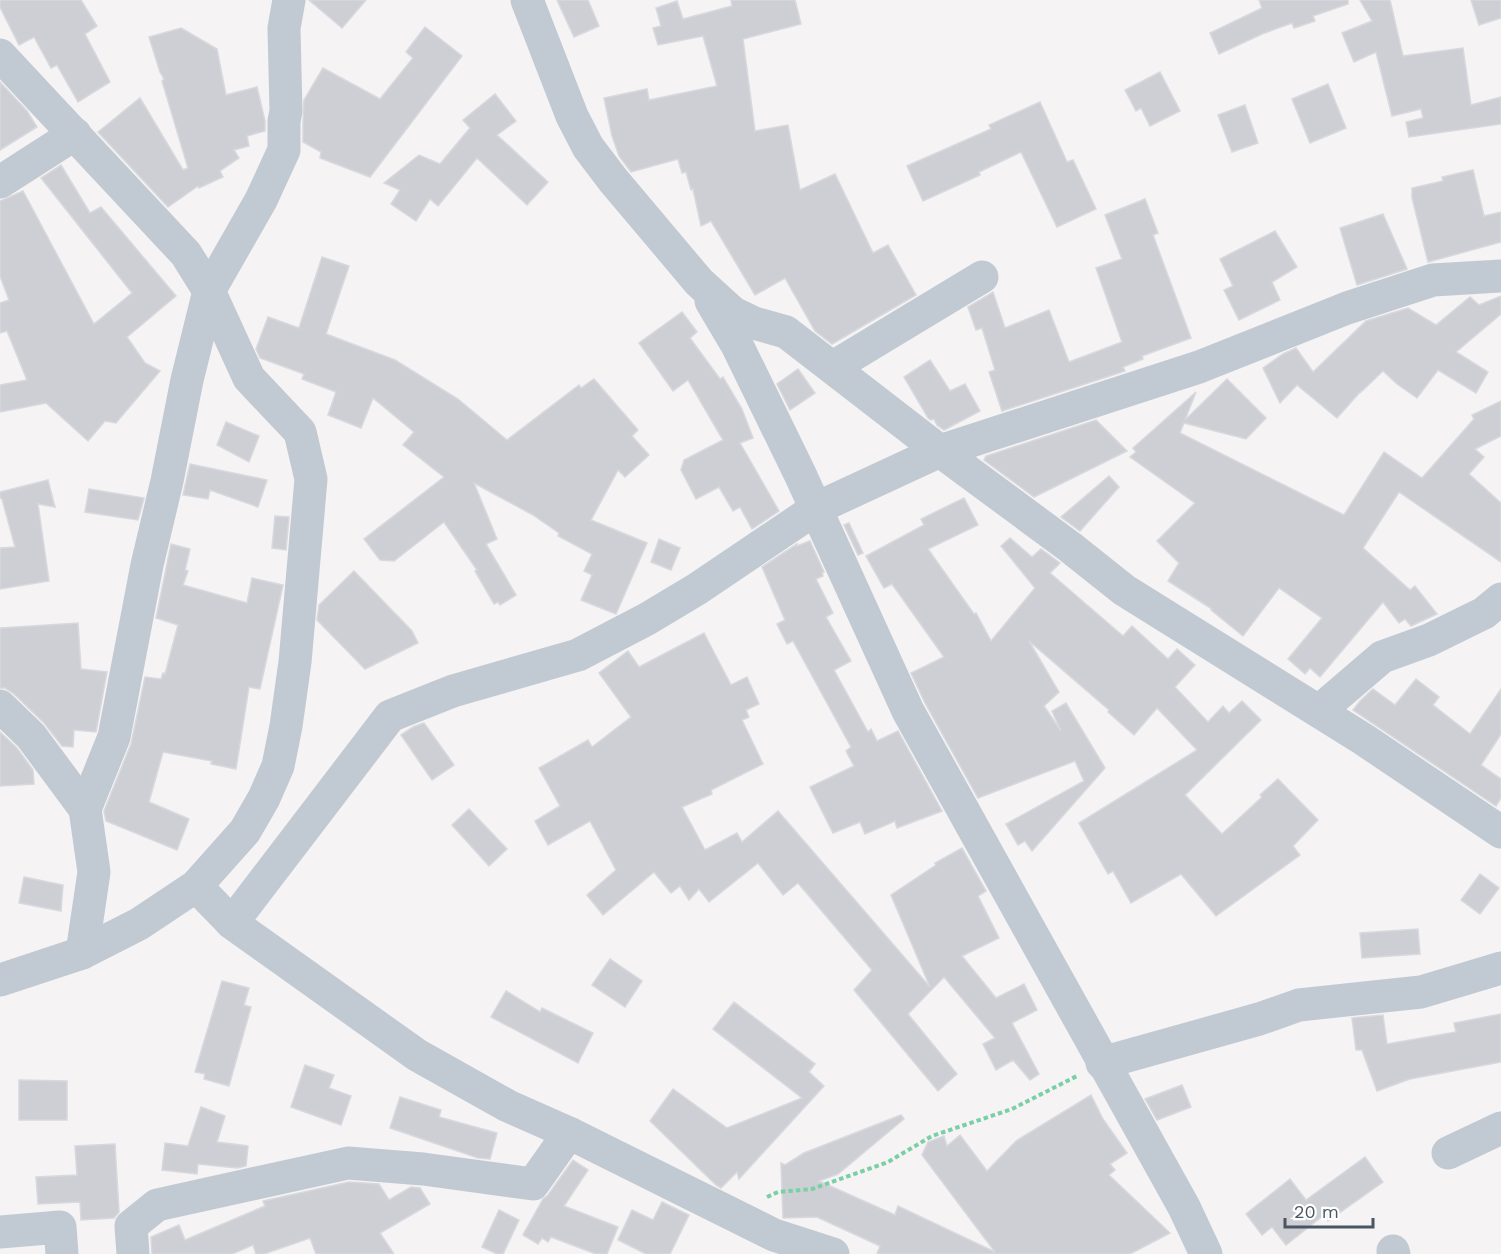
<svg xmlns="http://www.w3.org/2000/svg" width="1501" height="1254" font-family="'Work Sans',sans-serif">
	<rect width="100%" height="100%" fill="#f5f3f3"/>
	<g fill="#cdcfd5" stroke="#d7d9de" stroke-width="1.5">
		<polygon points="0,0 81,0 97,26 85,34 110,82 78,102 57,65 51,68 34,37 19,45 0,7"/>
		<polygon points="309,0 366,0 342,28"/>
		<polygon points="557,0 588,0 599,26 574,37"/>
		<polygon points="731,0 795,0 801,24 743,39 755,131 788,125 800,190 835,174 873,253 888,245 916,295 832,344 815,331 785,278 755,295 711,221 701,226 693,189 691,190 686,172 682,173 678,159 631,172 619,156 612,136 604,98 647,89 649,100 717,86 703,36 658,45 653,28 661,26 656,8 677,1 683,19 732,6"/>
		<polygon points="1259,0 1348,0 1348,4 1313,16 1315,21 1294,28 1292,23 1262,34 1219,54 1210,33 1262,8"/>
		<polygon points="1360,0 1390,0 1403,56 1463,48 1471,105 1501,97 1501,124 1409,137 1406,122 1423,118 1421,109 1392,116 1376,52 1354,62 1342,33 1372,21"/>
		<polygon points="1471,0 1501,0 1501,18 1479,25"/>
		<polygon points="425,27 462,56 370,177 320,158 321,152 303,142 303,123 304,100 323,68 380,99 413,58 406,52"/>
		<polygon points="181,28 217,49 226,95 257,87 265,121 265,131 247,136 249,146 234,150 239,158 220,171 223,177 199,188 198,186 168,207 98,132 140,98 183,170 188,168 162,81 164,79 160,72 149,37"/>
		<polygon points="1160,72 1180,111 1150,126 1141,108 1136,111 1125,90"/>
		<polygon points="0,82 27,111 37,127 0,150"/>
		<polygon points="1328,84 1346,128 1310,143 1292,99"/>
		<polygon points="495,94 516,121 497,135 548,182 527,205 477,158 438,206 430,199 416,221 391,204 400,190 384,183 419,155 440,164 470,128 463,120"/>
		<polygon points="1040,102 1067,162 1073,160 1096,209 1057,227 1021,152 979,172 980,175 923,201 907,166 991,129 989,125"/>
		<polygon points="1245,105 1258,143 1232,152 1218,115"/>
		<polygon points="61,165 90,213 101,207 176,296 127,337 145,363 160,371 116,423 105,421 88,441 46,403 0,412 0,385 27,380 7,331 0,333 0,303 9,300 0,276 0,201 23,191 94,324 132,293 41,178"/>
		<polygon points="1473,170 1484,216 1501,212 1501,242 1428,262 1412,198 1412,188 1443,181 1442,177"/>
		<polygon points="1145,199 1158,233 1153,235 1191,338 1142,356 1143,359 1123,367 1125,371 1002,411 989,372 995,370 982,328 976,330 968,307 993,292 1005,328 1049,310 1069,362 1122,342 1096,268 1122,259 1105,215"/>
		<polygon points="1383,214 1407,269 1357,285 1340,228"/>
		<polygon points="1275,231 1297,267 1272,282 1280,300 1239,320 1224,290 1233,286 1220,259"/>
		<polygon points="322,257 349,266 326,334 395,360 458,399 507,440 579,385 581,388 594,379 638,430 632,436 649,455 625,477 618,470 591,520 647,543 616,614 581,600 592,575 584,571 592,554 558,536 559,533 533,515 474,483 497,539 486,544 516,595 500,605 498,602 494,604 475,571 477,570 444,522 394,561 380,560 364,539 444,477 403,445 414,432 373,398 361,428 328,415 336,392 302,379 304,374 260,358 256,349 268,317 299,328"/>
		<polygon points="1501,296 1501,314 1456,352 1488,372 1476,393 1438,370 1417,398 1397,384 1383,371 1360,393 1361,391 1337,418 1297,385 1280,403 1263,368 1283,354 1296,348 1313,372 1366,321 1408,308 1436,325 1470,297 1479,305"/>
		<polygon points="682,312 697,332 690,338 720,379 723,377 742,409 753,438 740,443 779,511 752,529 740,507 733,511 719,487 696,499 681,470 684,460 723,440 688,380 673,391 639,343"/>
		<polygon points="930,360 950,391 965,384 980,411 944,430 937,425 934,419 931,420 928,418 904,377"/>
		<polygon points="798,369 815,393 790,410 777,384"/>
		<polygon points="1227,379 1266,418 1246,439 1184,423 1180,433 1344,515 1384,452 1422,478 1474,419 1472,415 1501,401 1501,436 1475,449 1484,457 1469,474 1501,503 1501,562 1399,492 1363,548 1410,590 1415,586 1437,614 1411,626 1405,619 1399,623 1383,602 1320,677 1310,668 1305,674 1288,659 1322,618 1279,588 1243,636 1211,610 1212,609 1168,581 1179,563 1157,541 1195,503 1130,457 1136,452 1133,448 1196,392 1185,420"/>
		<polygon points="1096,420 1127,451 1034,497 984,460 986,456"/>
		<polygon points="226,422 259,436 249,462 217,445"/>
		<polygon points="190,464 267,480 258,507 210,490 208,499 183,495"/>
		<polygon points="1109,476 1119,487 1080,531 1061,517"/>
		<polygon points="48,480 55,507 38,504 49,581 0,589 0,548 15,547 2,499 0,498 0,492"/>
		<polygon points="89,489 144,498 138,520 85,512"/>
		<polygon points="964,498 978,525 928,549 974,614 976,613 991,641 1035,588 1001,546 1010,538 1032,557 1041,549 1060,563 1050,573 1123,636 1132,626 1168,659 1177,649 1195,665 1175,687 1208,722 1223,706 1229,713 1242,701 1261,720 1185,795 1222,834 1262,797 1260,795 1278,779 1318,820 1293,846 1300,855 1216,916 1181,874 1131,903 1113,871 1108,874 1079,823 1197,750 1157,708 1134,735 1108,712 1109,710 1029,641 1059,692 1044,706 1061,731 1052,711 1066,703 1105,768 1032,851 1025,841 1018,845 1006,824 1084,781 1075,761 978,798 925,703 911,673 944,657 892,584 884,588 866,556 924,525 921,519"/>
		<polygon points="275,516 289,517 286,550 272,548"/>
		<polygon points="849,523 863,553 858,555 844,525"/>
		<polygon points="659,539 680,548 671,570 651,562"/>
		<polygon points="810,541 824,572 822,573 823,576 816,579 833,613 826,617 851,661 834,670 868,732 871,729 877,741 898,731 942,811 897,828 895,821 865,834 860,822 833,833 810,787 854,766 846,751 851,747 793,641 787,644 777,624 785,620 762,567 797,544 797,546"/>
		<polygon points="171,544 190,549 185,570 188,571 183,585 247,603 252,578 283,585 260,689 249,687 236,769 211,764 212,761 163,752 149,802 189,819 177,850 106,821 104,811 131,744 145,677 161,679 163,673 165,674 178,625 156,618"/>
		<polygon points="354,571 412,631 418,643 365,669 317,620 319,605"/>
		<polygon points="78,623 81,669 107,672 96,732 74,730 73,747 62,746 44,723 13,693 5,688 0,688 0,628"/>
		<polygon points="704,633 731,685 747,677 759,704 746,710 749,717 742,720 763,764 711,790 712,794 682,807 705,850 737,833 742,842 778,811 930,987 891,895 936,865 935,863 962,848 986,891 978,896 999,938 962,956 996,998 1024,984 1037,1010 1012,1023 1039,1074 1030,1080 1013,1060 996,1070 983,1044 995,1038 944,977 908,1014 957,1074 938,1091 854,990 872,970 798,883 783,895 758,863 709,902 699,889 689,900 680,886 671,893 654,872 603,915 587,895 616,870 590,821 548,845 535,821 560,806 539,768 588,740 592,747 631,717 599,673 628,651 639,667"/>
		<polygon points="1416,679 1439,697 1433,705 1470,734 1501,689 1501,734 1481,765 1501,779 1501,798 1496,806 1353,710 1360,701 1373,689 1395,705"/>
		<polygon points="424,723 454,765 432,780 401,735 413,727"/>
		<polygon points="0,732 17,748 33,770 34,784 0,786"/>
		<polygon points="469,809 507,849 489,866 452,825"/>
		<polygon points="1480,874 1499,888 1480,914 1461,900"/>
		<polygon points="24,877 63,885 61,911 19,903"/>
		<polygon points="1418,929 1420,954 1362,958 1360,933"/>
		<polygon points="610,959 642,981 625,1007 592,985"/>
		<polygon points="222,981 249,988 244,1005 251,1007 229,1086 204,1079 205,1074 195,1072"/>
		<polygon points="506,991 540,1012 542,1008 593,1033 578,1063 491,1017"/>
		<polygon points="734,1002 815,1064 809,1072 824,1086 739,1179 737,1172 721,1188 716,1185 650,1121 673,1089 727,1128 802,1098 713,1029"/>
		<polygon points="1501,1014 1501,1062 1410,1079 1377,1091 1362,1050 1356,1050 1352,1018 1383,1015 1387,1044 1456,1032 1454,1023"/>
		<polygon points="305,1065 334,1075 329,1088 351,1096 341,1125 291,1107"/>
		<polygon points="19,1080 67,1081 67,1120 19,1120"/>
		<polygon points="1182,1085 1191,1107 1157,1120 1145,1099"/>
		<polygon points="1091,1095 1103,1119 1127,1153 1110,1164 1115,1170 1109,1175 1170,1233 1130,1254 877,1254 880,1246 817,1217 783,1218 781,1163 785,1165 804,1153 901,1115 904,1119 838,1174 819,1181 895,1215 898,1206 995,1252 922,1155 928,1142 944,1136 947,1146 960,1135 987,1171 1016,1141"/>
		<polygon points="400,1097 441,1110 439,1117 497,1133 490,1159 478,1158 390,1128"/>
		<polygon points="201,1107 225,1116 217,1142 248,1146 246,1166 237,1168 198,1164 197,1174 162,1170 165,1143 188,1146"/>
		<polygon points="115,1144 119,1212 114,1218 81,1220 80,1202 38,1204 36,1177 77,1175 75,1146"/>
		<polygon points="1365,1157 1383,1182 1328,1221 1324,1215 1286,1245 1272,1227 1262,1235 1246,1214 1290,1179 1306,1200"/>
		<polygon points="573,1160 588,1170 564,1206 618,1227 607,1254 596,1254 551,1237 548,1242 542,1238 538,1244 523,1235 543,1199 548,1195"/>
		<polygon points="349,1182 379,1184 389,1200 411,1187 420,1188 430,1204 380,1233 394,1254 316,1254 310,1238 264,1254 256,1254 253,1245 232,1254 152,1254 151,1237 179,1225 185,1240 265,1206 263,1201"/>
		<polygon points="662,1202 689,1215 670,1254 646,1254 618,1240 632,1210 653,1220"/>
		<polygon points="499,1210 519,1220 503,1254 497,1254 482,1247"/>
	</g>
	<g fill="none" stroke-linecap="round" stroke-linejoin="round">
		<polyline stroke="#7ad0a6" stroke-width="4" stroke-dasharray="4.5 3" stroke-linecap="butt" points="767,1197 778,1192 812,1189 888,1162 932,1136 1012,1109 1077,1076"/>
		<g stroke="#c1cad2" stroke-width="33">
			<polyline points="527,0 572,116 588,147 613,180 699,282 733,313 754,323 786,332 940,451 1070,547 1124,590 1363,739 1501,832"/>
			<polyline points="0,55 186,254 209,291 249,378 300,432 311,479 295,662 286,726 278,766 264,798 245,831 196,886 139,924 82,953 0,980"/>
			<polyline points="0,182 75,134"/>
			<polyline points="711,301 737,345 800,474 908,711 1184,1207 1206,1254"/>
			<polyline points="833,367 982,277"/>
			<polyline points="0,706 31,736 85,809"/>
			<polyline points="1319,711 1382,657 1429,640 1484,613 1501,599"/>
			<polyline points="196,886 232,923 417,1055 508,1106 569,1133 774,1235 833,1254"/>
			<polyline points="232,923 390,716 453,691 578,655 647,619 697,589 817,508 940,451 1199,367 1347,308 1433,280 1501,276"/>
			<polyline points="82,953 94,872 85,809 114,737 147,565 167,481 187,380 209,291 261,200 284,150 284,121 286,111 284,28 289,0"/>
			<polyline points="1102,1063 1259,1019 1299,1005 1421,992 1501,968"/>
			<polyline points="1448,1153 1501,1128"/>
			<polyline points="0,1232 60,1227 62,1254"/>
			<polyline points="1393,1251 1394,1254"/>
			<polyline points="133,1254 131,1226 157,1205 348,1163 423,1169 533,1184 569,1133"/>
		</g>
	</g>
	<path d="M1285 1218v9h88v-9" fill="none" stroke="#4a5661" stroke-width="3"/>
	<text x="1294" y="1218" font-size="18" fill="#4a5661" stroke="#ffffff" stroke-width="4.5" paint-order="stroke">20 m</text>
</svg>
